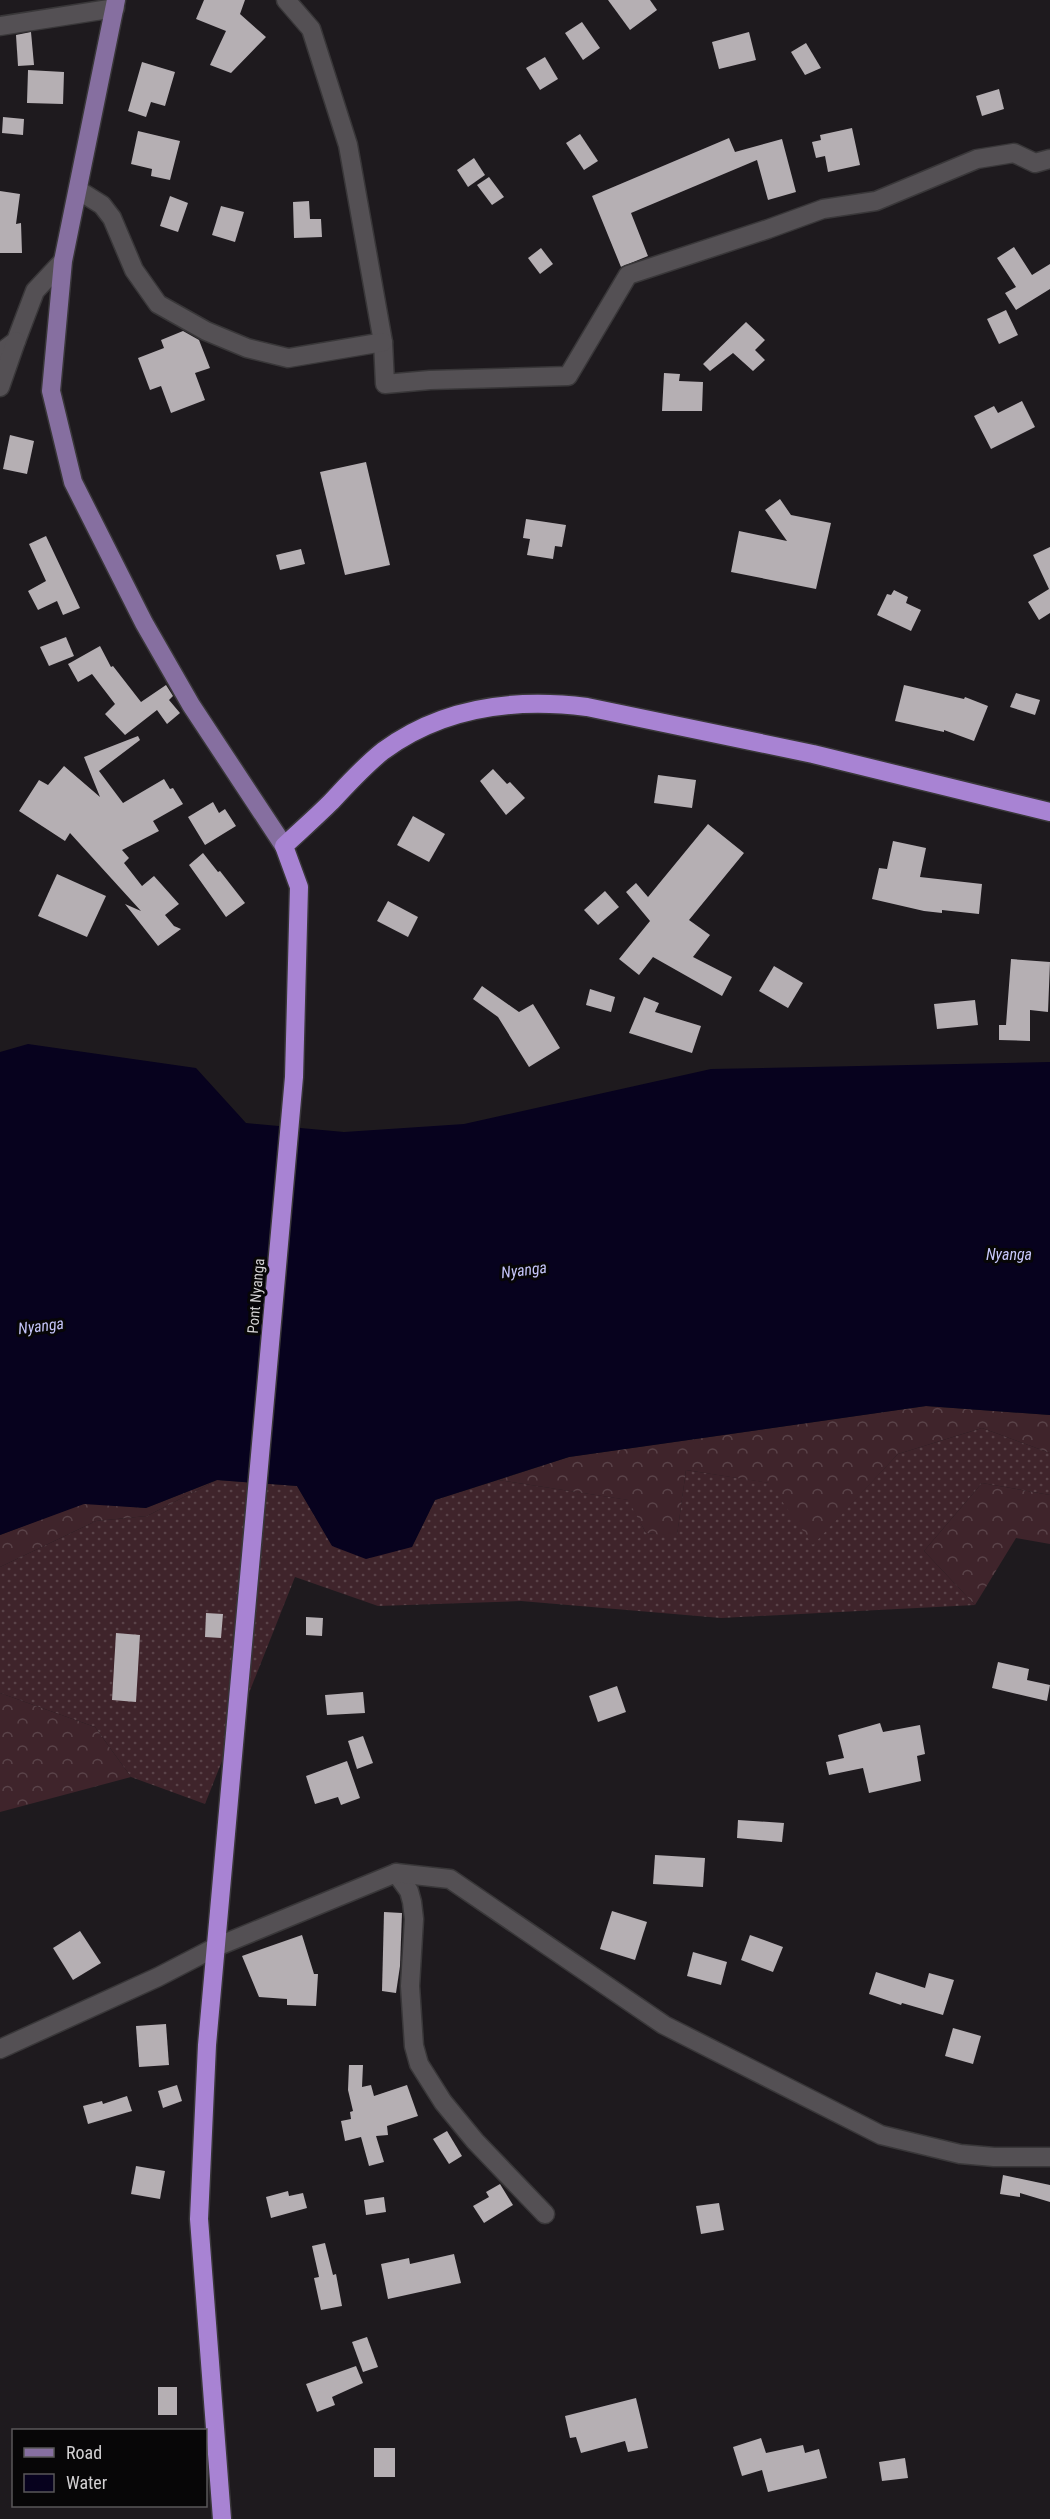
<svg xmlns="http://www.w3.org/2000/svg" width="1050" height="2519" font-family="'Roboto Condensed',sans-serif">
	<defs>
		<pattern id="grass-dots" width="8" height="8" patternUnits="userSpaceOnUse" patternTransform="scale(1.5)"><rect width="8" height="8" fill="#3f242b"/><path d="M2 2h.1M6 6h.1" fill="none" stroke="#5a4349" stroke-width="1.8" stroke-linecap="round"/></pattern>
		<pattern id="forest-crowns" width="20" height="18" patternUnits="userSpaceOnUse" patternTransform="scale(1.5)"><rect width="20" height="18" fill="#3f242b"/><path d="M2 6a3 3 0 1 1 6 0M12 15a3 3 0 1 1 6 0" fill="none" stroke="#5a4349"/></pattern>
	</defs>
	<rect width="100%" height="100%" fill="#1e1a1e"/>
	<polygon fill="url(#grass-dots)" points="982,1428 1050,1453 1050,1495 982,1483 924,1551 975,1605 721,1618 521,1601 378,1606 295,1577 205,1804 131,1777 95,1727 0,1693 0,1567 96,1521 147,1516 217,1480 297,1486 332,1545 412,1547 435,1500 498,1480 629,1500 646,1533 677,1535 686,1470 770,1483 813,1544 898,1454"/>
	<g fill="url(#forest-crowns)">
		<polygon points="926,1406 1050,1415 1050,1453 982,1428 898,1454 813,1545 769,1483 686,1470 677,1536 646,1533 628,1500 498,1480 569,1457"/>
		<polygon points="217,1480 147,1516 96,1521 0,1567 0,1535 84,1503 146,1508"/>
		<polygon points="982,1483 1050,1495 1050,1544 1016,1538 975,1605 924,1551"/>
		<polygon points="0,1693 95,1727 131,1777 0,1812"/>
	</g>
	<polygon fill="#07021e" points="28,1044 196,1068 246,1123 344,1132 464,1124 711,1069 1050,1062 1050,1415 926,1406 569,1457 435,1500 412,1547 366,1559 332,1546 297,1486 217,1480 146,1508 84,1504 0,1535 0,1052"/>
	<g fill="#b5afb3">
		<polygon points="204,0 245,0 240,14 266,37 231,73 210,65 226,31 196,19"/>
		<polygon points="608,0 650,0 657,10 630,30"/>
		<polygon points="582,22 600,48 583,60 565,33"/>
		<polygon points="31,32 34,65 18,66 16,35"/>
		<polygon points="749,32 756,60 719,69 712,42"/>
		<polygon points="806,43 821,68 805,75 791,52"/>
		<polygon points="545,57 558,79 540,90 526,68"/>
		<polygon points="142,62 175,72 165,106 151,102 146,117 128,111"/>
		<polygon points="28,70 64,72 63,104 27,103"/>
		<polygon points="999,89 1004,109 982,116 976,96"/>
		<polygon points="3,117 24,119 23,135 2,133"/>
		<polygon points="852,128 860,165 828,172 825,156 816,158 812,142 821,140 820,135"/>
		<polygon points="138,131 180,141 170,180 151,176 152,169 131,164"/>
		<polygon points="580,134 598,161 584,170 566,143"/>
		<polygon points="729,138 735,152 782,139 796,192 768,200 757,160 631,213 648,256 621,267 592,196"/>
		<polygon points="474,158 485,175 468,187 457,170"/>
		<polygon points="489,177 504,197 492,205 477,185"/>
		<polygon points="0,191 20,194 16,224 21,223 22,253 0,253"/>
		<polygon points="170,196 188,203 178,232 160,226"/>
		<polygon points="309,201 310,219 321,219 322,237 294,238 293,202"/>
		<polygon points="221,206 244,212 235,242 212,235"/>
		<polygon points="1014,247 1032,275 1050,264 1050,289 1016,310 1005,293 1016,287 997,258"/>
		<polygon points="541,248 553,264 540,274 528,258"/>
		<polygon points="1006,310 1018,335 999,344 987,319"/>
		<polygon points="746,322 765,340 755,350 765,360 753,371 733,353 710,371 703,364"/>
		<polygon points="183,331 199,340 210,368 195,373 205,400 171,413 161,386 150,390 138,358 164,348 161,340"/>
		<polygon points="664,373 680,374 679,381 703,382 702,411 662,411"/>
		<polygon points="1022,401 1035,427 991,449 974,416 994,406 998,413"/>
		<polygon points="10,435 34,441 27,474 3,469"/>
		<polygon points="366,462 390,565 345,575 320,472"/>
		<polygon points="780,499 791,515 831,523 816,589 731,572 739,531 787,541 765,510"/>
		<polygon points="526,519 566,525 562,547 555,546 553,559 527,555 530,539 523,538"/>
		<polygon points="46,536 80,608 63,615 57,601 38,610 28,591 46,581 29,544"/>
		<polygon points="1050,547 1050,613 1039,620 1028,602 1049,589 1033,555"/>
		<polygon points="301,549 305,564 280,570 276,555"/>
		<polygon points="894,590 908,597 906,603 921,610 911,631 877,615 887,594 891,595"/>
		<polygon points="66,637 74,656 49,666 40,647"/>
		<polygon points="100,646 111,667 113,666 141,702 166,685 173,696 169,700 180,713 167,724 157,710 125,735 105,714 115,704 92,674 78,682 68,664"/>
		<polygon points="904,685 964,699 965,697 988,706 974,741 944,730 944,732 895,721"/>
		<polygon points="1016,693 1040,700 1035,715 1010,707"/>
		<polygon points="138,736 140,740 99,771 123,803 164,779 170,789 173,788 183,804 153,821 159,831 122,850 129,858 124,863 142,886 154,876 179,904 165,915 174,926 181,929 158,946 125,904 141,911 70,833 65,841 19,811 39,780 48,785 64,766 100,797 84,757"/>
		<polygon points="493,769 507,784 510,782 525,798 506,815 480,781"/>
		<polygon points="658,775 696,780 692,808 654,803"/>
		<polygon points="213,802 219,813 225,809 236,826 205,845 188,817"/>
		<polygon points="413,816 445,834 429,862 397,845"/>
		<polygon points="708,824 744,853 689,920 710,935 693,957 732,977 722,996 653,957 639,975 619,959 650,921 626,892 636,883 648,897"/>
		<polygon points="893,841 926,848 920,877 982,884 979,914 942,910 942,913 924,911 872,899 879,868 887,869"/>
		<polygon points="203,853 218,872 220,871 245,903 226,917 189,865"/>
		<polygon points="57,874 106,896 87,937 38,916"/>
		<polygon points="605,891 619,907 598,925 584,910"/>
		<polygon points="388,901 418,917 408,937 377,921"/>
		<polygon points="1011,959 1050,962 1048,1012 1030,1010 1030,1041 999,1040 999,1025 1006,1025"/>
		<polygon points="774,966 803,983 788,1008 759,991"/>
		<polygon points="482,986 519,1012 533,1004 560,1048 529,1067 498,1017 473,999"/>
		<polygon points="590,989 615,997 611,1012 586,1005"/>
		<polygon points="644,997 659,1003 655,1012 701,1026 692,1053 629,1033"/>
		<polygon points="975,1000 978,1025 937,1029 934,1004"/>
		<polygon points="206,1613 223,1614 221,1638 205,1637"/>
		<polygon points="306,1617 323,1618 322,1636 306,1635"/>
		<polygon points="116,1633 140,1635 136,1702 112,1700"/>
		<polygon points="998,1662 1029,1669 1027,1680 1050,1685 1047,1701 992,1688"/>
		<polygon points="617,1686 626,1712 598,1722 589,1696"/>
		<polygon points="363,1692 365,1713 327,1715 325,1695"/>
		<polygon points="880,1723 883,1732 920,1725 925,1754 917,1756 921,1781 869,1793 863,1768 829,1775 826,1762 844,1758 838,1735"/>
		<polygon points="363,1736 373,1763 357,1769 348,1741"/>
		<polygon points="347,1761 360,1798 341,1805 338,1797 315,1804 306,1776"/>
		<polygon points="738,1820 784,1823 782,1842 737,1838"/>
		<polygon points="655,1855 705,1858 703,1887 653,1884"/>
		<polygon points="612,1911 647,1922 635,1960 600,1949"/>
		<polygon points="384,1912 402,1913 400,1966 396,1993 382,1991"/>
		<polygon points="80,1931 101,1963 73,1980 53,1948"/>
		<polygon points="302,1935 314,1974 318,1974 316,2006 287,2005 287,1999 259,1997 242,1956"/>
		<polygon points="750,1935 783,1947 773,1972 741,1960"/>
		<polygon points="693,1952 727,1962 721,1985 687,1976"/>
		<polygon points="876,1972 925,1988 929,1973 954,1980 943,2015 902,2003 901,2005 869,1994"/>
		<polygon points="166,2024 169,2065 139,2067 136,2026"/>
		<polygon points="953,2028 981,2036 973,2064 945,2056"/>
		<polygon points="349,2065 363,2065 362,2087 371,2085 374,2096 407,2085 418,2116 387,2126 388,2135 376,2136 384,2162 369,2166 361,2137 345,2141 341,2121 351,2119 350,2112 353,2111 348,2090"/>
		<polygon points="177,2085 182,2101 163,2108 158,2091"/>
		<polygon points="127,2096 132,2111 88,2124 83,2106 102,2101 103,2104"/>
		<polygon points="447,2131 462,2156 449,2164 433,2139"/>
		<polygon points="136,2166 165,2171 160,2199 131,2194"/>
		<polygon points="1003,2175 1050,2185 1050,2202 1020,2193 1020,2197 1000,2194"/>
		<polygon points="500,2184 513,2205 484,2223 473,2206 489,2197 486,2192"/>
		<polygon points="288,2191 289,2196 303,2193 307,2208 271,2218 266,2197"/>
		<polygon points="384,2197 386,2212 366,2215 364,2200"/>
		<polygon points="719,2203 724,2230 701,2234 696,2206"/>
		<polygon points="325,2243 333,2275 336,2274 342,2306 321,2310 314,2278 319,2277 312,2246"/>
		<polygon points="454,2254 461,2283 388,2299 381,2264 409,2258 410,2264"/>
		<polygon points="367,2337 378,2367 363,2372 352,2342"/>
		<polygon points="356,2366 363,2383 332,2397 335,2405 317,2412 306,2384"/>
		<rect x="158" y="2387" width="19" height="28"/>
		<polygon points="636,2398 648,2448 628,2452 625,2441 581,2453 576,2437 570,2438 565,2416"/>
		<polygon points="761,2438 766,2453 803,2445 805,2453 819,2449 827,2478 768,2492 762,2470 742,2476 733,2447"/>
		<rect x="374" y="2448" width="21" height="29"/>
		<polygon points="905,2458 908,2478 882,2481 879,2462"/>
	</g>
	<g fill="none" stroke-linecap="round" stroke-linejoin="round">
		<defs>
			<g id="minor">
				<polyline points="286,0 311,29 348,145 383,342 385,384 430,380 568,376 628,275 768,229 823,209 876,201 977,159 1014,153 1035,163 1050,159"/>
				<polyline points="0,26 115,8"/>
				<polyline points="78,190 102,205 112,218 134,270 158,304 206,331 247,348 288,358 383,342"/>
				<polyline points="0,353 16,341 35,291 63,261"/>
				<polyline points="0,387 16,341"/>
				<polyline points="396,1873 409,1891 412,1902 414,1919 410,1986 414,2046 419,2064 443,2102 475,2141 545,2214"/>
				<polyline points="0,2049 158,1977 216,1947 396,1873 450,1879 664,2025 881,2135 960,2154 994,2157 1050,2157"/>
			</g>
			<polyline id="major" points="116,0 63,261 51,391 73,482 144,623 191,705 284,846"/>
			<path id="highway" d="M222,2519L199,2219L207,2045L294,1077L299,887L284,846C300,831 316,817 331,802C348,784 364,766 383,751C444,706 515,698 587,707L813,754L1050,812"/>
		</defs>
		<use href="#minor" stroke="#393739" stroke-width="21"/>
		<use href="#major" stroke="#393739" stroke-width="21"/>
		<use href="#highway" stroke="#393739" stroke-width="21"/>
		<use href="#minor" stroke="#545054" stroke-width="18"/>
		<use href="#major" stroke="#866fa0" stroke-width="18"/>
		<use href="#highway" stroke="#a883d3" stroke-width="18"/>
	</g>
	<g text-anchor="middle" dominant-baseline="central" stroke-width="6" stroke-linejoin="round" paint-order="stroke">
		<g font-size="15" fill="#d3d1d3" stroke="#070607">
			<text transform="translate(256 1296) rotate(-85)">Pont Nyanga</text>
		</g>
		<g font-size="16" font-style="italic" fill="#c5c5f9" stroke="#070607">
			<text x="1009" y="1254">Nyanga</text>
			<text transform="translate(524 1270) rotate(-7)">Nyanga</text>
			<text transform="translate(41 1326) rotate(-7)">Nyanga</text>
		</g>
	</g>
	<rect x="12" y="2429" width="195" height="78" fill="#070607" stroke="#595759" stroke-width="1.5"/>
	<rect x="24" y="2448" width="30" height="9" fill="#866fa0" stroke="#595759" stroke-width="1.5"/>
	<text x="66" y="2459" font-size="18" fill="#d3d1d3">Road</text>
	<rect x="24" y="2474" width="30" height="18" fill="#07021e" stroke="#595759" stroke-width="1.5"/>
	<text x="66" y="2489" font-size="18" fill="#d3d1d3">Water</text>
</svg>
